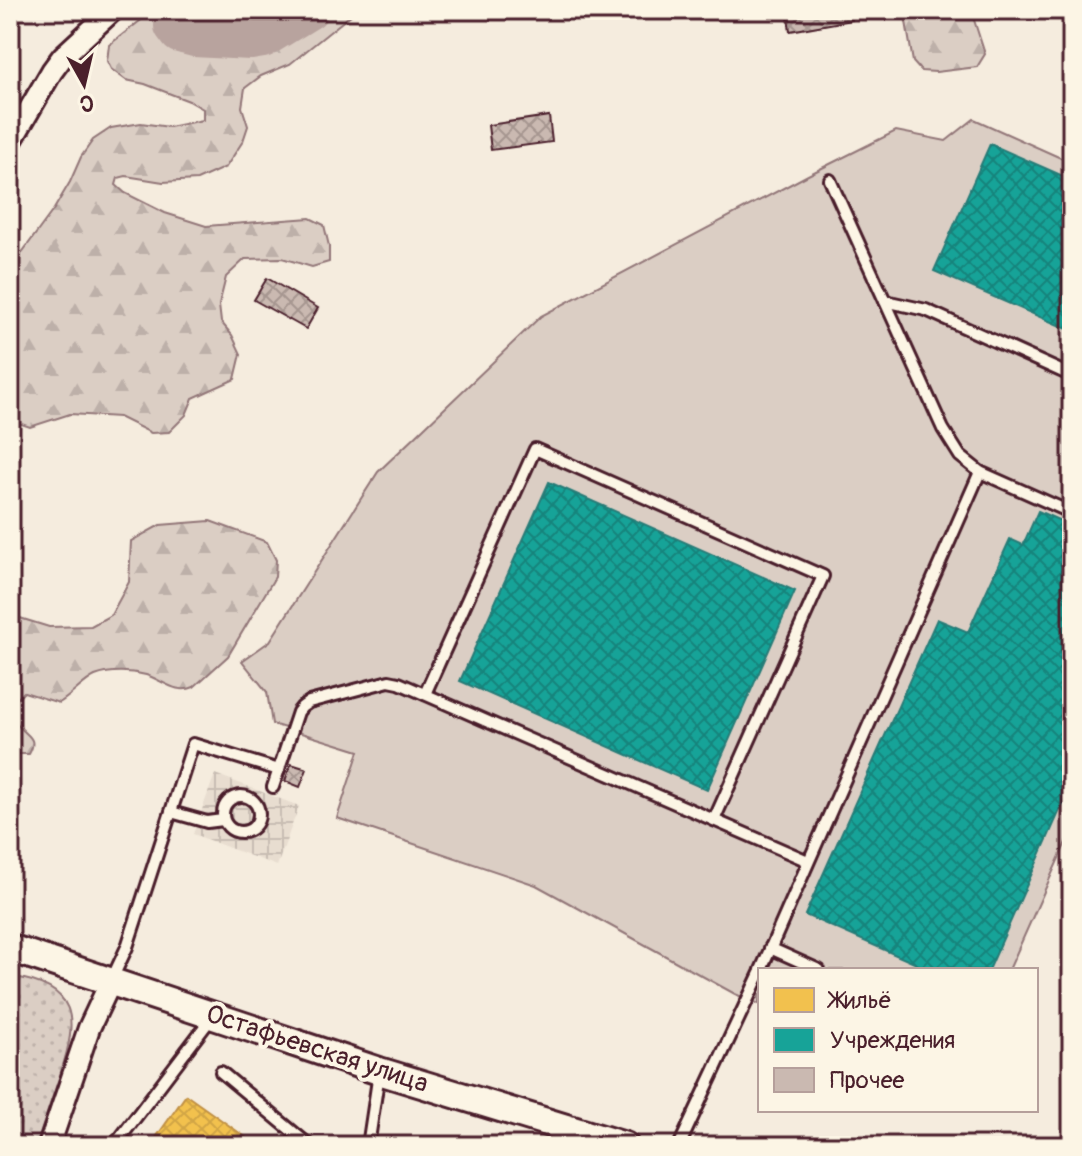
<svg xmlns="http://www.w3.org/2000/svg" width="1082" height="1156" font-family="Pangolin,sans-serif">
	<defs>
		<pattern id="industrial-grid" width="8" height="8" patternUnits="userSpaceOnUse" patternTransform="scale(2)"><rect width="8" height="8" fill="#e8ddd0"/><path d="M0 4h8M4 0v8" fill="none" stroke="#c8bdb3"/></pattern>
		<pattern id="forest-firs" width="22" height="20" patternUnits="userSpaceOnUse" patternTransform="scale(2)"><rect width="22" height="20" fill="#dbcec4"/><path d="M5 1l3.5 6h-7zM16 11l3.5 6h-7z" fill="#bdb0a9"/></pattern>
		<pattern id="park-dots" width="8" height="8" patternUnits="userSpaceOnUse" patternTransform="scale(2)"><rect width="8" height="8" fill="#dbcec4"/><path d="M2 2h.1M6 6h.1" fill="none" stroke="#bdb0a9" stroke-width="1.8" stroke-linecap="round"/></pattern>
		<pattern id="homes-cross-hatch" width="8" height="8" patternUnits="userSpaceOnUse" patternTransform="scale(2)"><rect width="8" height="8" fill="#f2c14e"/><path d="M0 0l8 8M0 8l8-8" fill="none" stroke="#d1a544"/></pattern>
		<pattern id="public-cross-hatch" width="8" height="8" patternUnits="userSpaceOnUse" patternTransform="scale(2)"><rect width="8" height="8" fill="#17a398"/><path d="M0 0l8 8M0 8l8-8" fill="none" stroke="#17847c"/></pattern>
		<pattern id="building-cross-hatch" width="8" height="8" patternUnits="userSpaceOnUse" patternTransform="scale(2)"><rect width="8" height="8" fill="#cab9b1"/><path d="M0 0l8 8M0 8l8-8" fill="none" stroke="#a69690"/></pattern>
	</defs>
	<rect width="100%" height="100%" fill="#f5ecde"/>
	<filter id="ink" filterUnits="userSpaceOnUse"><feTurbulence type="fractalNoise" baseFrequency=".0125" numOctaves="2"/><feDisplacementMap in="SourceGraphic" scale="16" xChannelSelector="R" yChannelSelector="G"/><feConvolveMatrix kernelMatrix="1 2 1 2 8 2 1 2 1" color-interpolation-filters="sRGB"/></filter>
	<g filter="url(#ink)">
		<polygon fill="url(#industrial-grid)" points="215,774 299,806 277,866 193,834"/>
		<polygon fill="#dbcec4" stroke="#927678" stroke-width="2" points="974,119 1072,163 1072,829 1009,970 760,970 759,1004 735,994 536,885 337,818 359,751 272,724 267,692 242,661 270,641 378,472 541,316 808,175 896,131 946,141"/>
		<g fill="url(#forest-firs)" stroke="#927678" stroke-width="2">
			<polygon points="154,10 252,10 262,12 274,10 357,10 290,64 261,76 245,88 242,107 248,126 243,141 226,167 197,180 163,182 126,176 118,178 116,185 125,193 165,213 206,226 310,218 324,225 329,246 329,262 312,267 282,258 245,259 226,277 219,305 221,322 232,335 241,354 235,379 193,398 186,415 169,432 151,433 119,417 70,414 30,427 10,420 10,269 54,209 70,182 81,157 93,140 111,128 141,123 169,127 203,120 203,109 189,101 145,84 126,80 111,69 107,61 109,45"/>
			<polygon points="904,10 975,10 974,20 985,54 977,67 936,72 921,71 913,62"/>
			<path d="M210,521L267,542L276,560L275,577L228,656L194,687C176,695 163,680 146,675C131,671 111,670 95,676C84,681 71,696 59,703L24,692L16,700L12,714C14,718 16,722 19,726C28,737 38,738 29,754H10V609L20,618L49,627L91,626L111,615L129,582L131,541L160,525Z"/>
		</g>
		<path fill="url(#park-dots)" stroke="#927678" stroke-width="2" d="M10,976C78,987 79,1017 60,1075C52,1098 44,1122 36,1146H10Z"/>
		<polygon fill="url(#homes-cross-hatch)" stroke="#c09044" stroke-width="2" points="186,1095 258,1146 150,1146"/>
		<g fill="url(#public-cross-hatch)" stroke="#267b77" stroke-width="2">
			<polygon points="990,144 1072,180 1072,331 934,271"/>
			<polygon points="549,482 795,591 707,790 460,681"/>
			<polygon points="1038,511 1072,526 1072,783 989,970 930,970 805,915 937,619 968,632 1010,539 1023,545"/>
		</g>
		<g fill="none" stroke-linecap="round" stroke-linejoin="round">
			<polyline stroke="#b8a39e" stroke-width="38" points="174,10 173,26 179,34 194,38 251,41 263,39 310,10"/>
		</g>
		<g fill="url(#building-cross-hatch)" stroke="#4a1f2b" stroke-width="2">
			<polygon points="787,10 850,10 852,20 790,31"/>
			<polygon points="549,116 552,142 491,150 488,125"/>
			<polygon points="267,278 318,308 306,329 254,300"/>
			<polygon points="291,764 307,769 300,787 285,781"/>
		</g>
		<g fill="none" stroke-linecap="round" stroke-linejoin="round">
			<defs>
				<g id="service">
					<polyline points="830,180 943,429 960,456 980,472 1072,513"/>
					<polyline points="885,301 926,310 1072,376"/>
					<polyline points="425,694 535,449 823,576 714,820"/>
					<polyline points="273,787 298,712 302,707 309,702 389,681 399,683 808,861"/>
					<circle cx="241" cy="814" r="18"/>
					<polyline points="171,812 207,822 223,820"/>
					<polyline points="770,948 819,970"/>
					<polyline points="761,970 980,472"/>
					<polyline points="111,981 127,947 193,744 279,770"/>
					<polyline points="221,1072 310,1146"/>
					<polyline points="114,1146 212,1017"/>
					<polyline points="368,1146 379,1073"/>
					<polyline points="679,1146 760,973"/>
				</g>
				<g id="minor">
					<polyline points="10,143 52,71 63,56 113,10"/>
					<polyline points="49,1146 89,1028 111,981"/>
				</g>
				<polyline id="tertiary" points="10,948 379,1071 625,1146"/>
			</defs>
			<use href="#service" stroke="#4a1f2b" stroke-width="16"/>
			<use href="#minor" stroke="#4a1f2b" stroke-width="26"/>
			<use href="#tertiary" stroke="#4a1f2b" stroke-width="32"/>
			<use href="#service" stroke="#fcf5e5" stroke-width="10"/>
			<use href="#minor" stroke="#fcf5e5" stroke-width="20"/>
			<use href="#tertiary" stroke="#fcf5e5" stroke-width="26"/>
		</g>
	</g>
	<g text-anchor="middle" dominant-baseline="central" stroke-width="8" stroke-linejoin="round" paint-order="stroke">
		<g font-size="26" fill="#4a1f2b" stroke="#fcf5e5">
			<text transform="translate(317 1049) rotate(18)">Остафьевская улица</text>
		</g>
	</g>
	<rect width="1082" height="1156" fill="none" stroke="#fcf5e5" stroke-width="40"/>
	<rect x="20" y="20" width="1042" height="1116" fill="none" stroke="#4a1f2b" stroke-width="3" filter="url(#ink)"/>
	<rect x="758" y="968" width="280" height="144" fill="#fcf5e5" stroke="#b59f9b" stroke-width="2"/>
	<rect x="774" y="988" width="40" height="24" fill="#f2c14e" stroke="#b59f9b" stroke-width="2"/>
	<text x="830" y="1008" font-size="24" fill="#4a1f2b">Жильё</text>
	<rect x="774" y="1028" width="40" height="24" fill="#17a398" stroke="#b59f9b" stroke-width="2"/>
	<text x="830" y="1048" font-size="24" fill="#4a1f2b">Учреждения</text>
	<rect x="774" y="1068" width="40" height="24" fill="#cab9b1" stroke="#b59f9b" stroke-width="2"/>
	<text x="830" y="1088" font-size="24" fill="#4a1f2b">Прочее</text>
	<g transform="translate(84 84) rotate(172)" stroke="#fcf5e5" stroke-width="6" paint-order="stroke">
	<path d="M0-6L14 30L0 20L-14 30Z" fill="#4a1f2b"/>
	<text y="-12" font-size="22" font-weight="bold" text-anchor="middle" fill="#4a1f2b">С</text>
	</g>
</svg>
